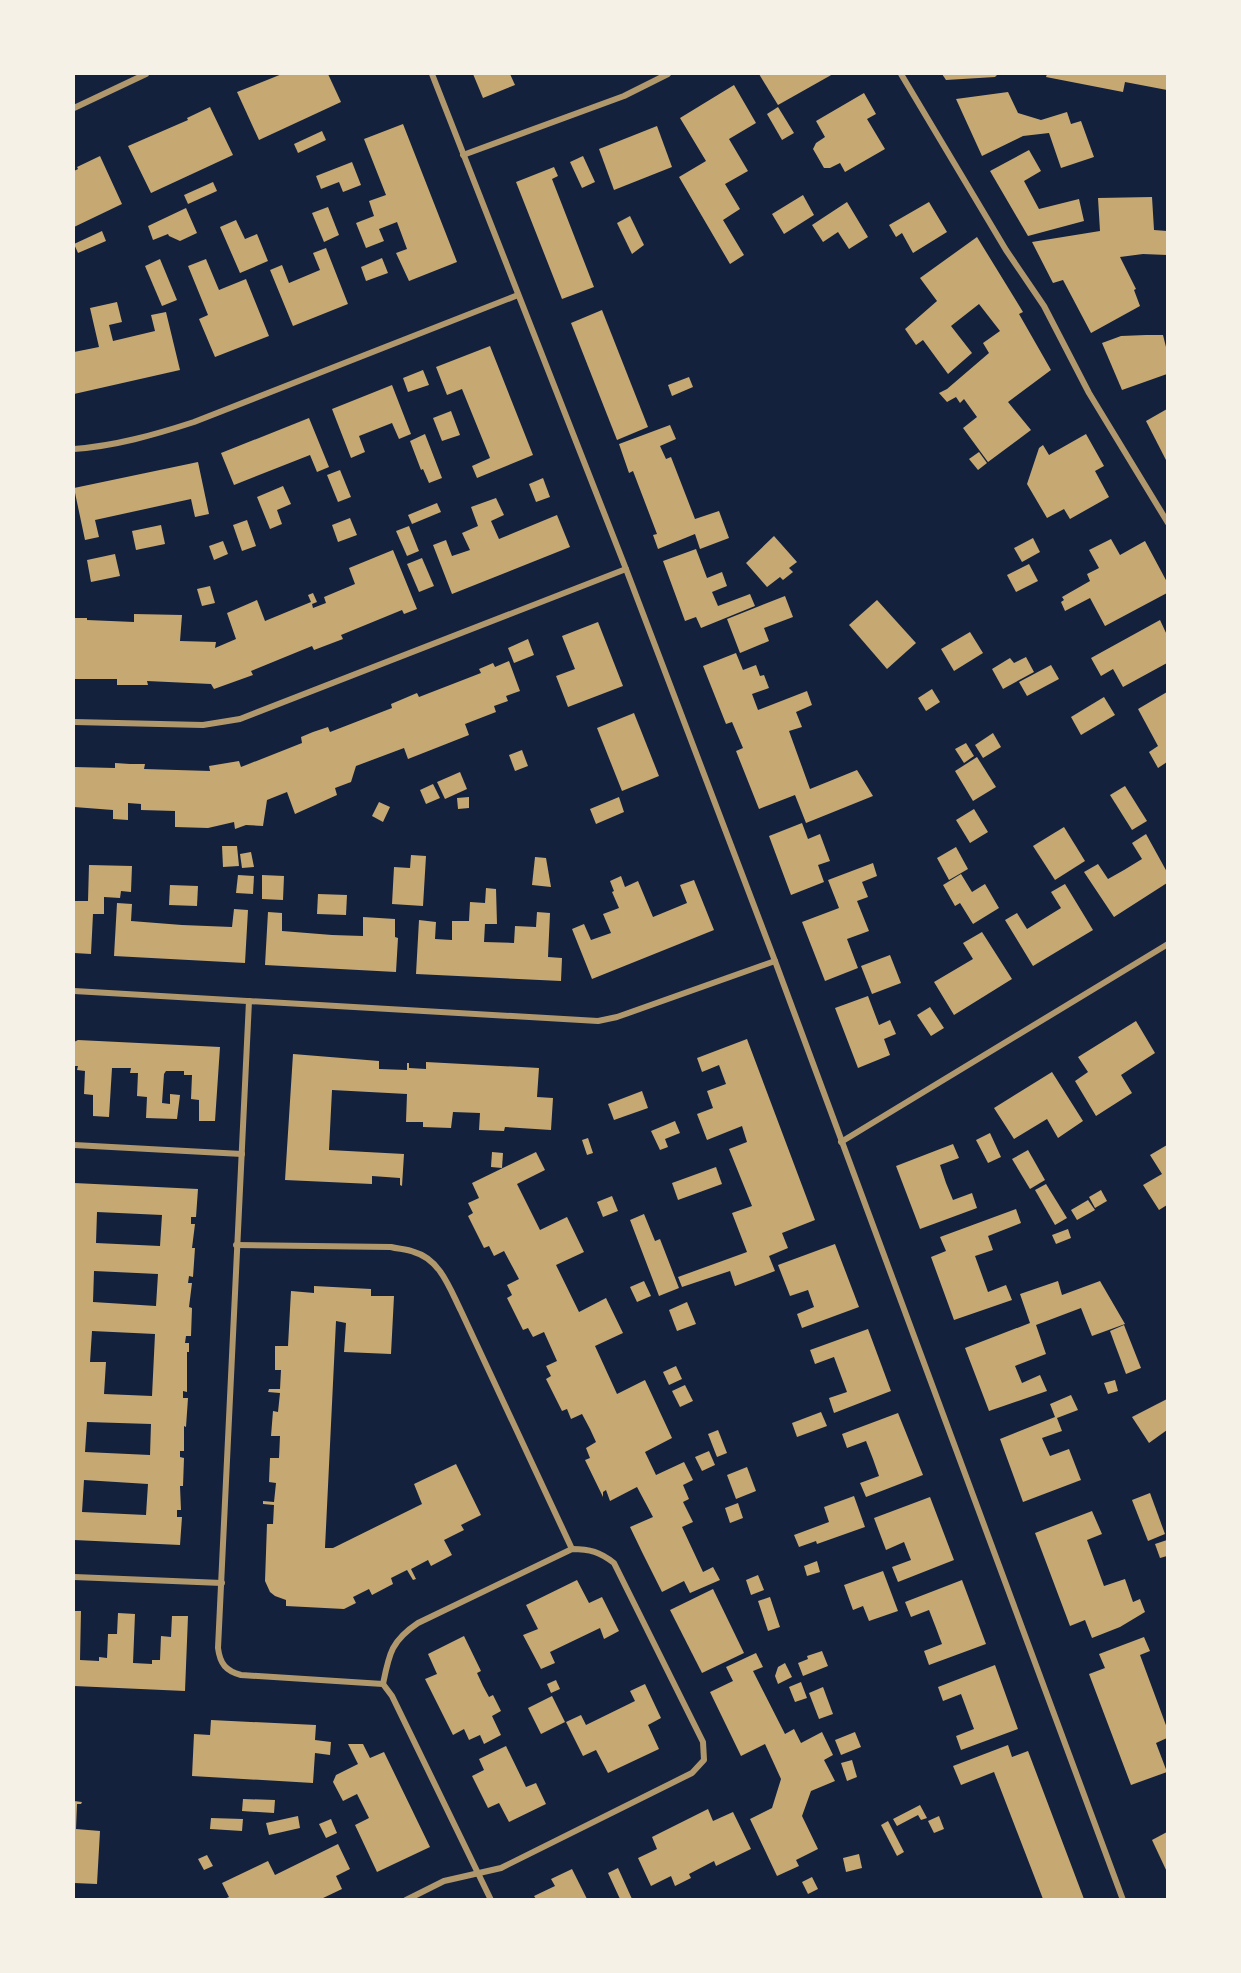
<svg xmlns="http://www.w3.org/2000/svg" width="1241" height="1973" font-family="'Archivo Narrow',sans-serif">
	<rect width="100%" height="100%" fill="#14213d"/>
	<g fill="#c6a872" fill-rule="evenodd">
		<polygon points="282,74 328,74 341,102 259,140 237,92"/>
		<polygon points="473,74 510,74 515,85 483,98"/>
		<polygon points="759,74 833,74 778,105"/>
		<polygon points="942,74 998,74 995,77 946,80"/>
		<polygon points="1047,74 1167,74 1167,90 1125,82 1123,92 1046,77"/>
		<polygon points="734,85 756,123 729,139 748,171 725,184 740,209 723,220 744,255 730,264 679,177 706,161 680,118"/>
		<polygon points="1008,92 1018,113 1041,120 1067,112 1071,124 1081,121 1094,157 1061,168 1049,133 1023,136 982,156 956,99"/>
		<polygon points="864,93 876,114 867,119 885,149 845,172 840,163 830,168 824,168 813,149 816,143 825,137 816,121"/>
		<polygon points="210,107 233,155 151,193 128,146 188,120 187,118"/>
		<polygon points="778,107 794,133 782,140 767,114"/>
		<polygon points="403,124 457,262 409,281 396,253 407,249 397,222 379,229 384,241 366,248 356,223 374,216 369,201 386,195 364,139"/>
		<polygon points="657,126 672,167 614,190 599,149"/>
		<polygon points="322,131 326,140 298,153 294,144"/>
		<polygon points="1029,150 1041,171 1024,181 1039,209 1079,199 1084,221 1028,236 990,171"/>
		<polygon points="100,156 122,204 74,227 74,171 78,169 77,167"/>
		<polygon points="583,156 595,182 582,188 570,162"/>
		<polygon points="352,162 361,185 343,192 339,182 321,189 316,176"/>
		<polygon points="554,167 558,176 552,179 594,287 562,299 516,182"/>
		<polygon points="213,182 217,191 188,204 184,195"/>
		<polygon points="803,195 814,215 784,234 772,214"/>
		<polygon points="1152,197 1154,230 1167,231 1167,255 1143,254 1120,257 1136,289 1134,290 1140,306 1091,333 1063,280 1053,283 1032,242 1100,231 1098,198"/>
		<polygon points="847,202 868,237 849,249 838,232 823,242 812,225"/>
		<polygon points="929,202 947,232 913,253 902,233 896,237 889,225"/>
		<polygon points="328,207 339,235 324,242 312,213"/>
		<polygon points="186,208 197,233 180,241 169,236 168,234 153,240 148,226"/>
		<polygon points="630,216 644,245 632,254 617,223"/>
		<polygon points="236,220 245,239 257,234 268,261 240,273 220,227"/>
		<polygon points="102,231 106,241 78,253 74,244"/>
		<polygon points="977,237 1023,312 1019,314 1051,370 1008,402 1031,430 988,462 963,428 977,417 964,399 960,403 956,397 947,402 939,393 947,389 989,353 983,343 1000,331 979,304 951,326 972,353 948,374 923,340 916,345 905,329 937,301 920,278"/>
		<polygon points="326,248 348,304 293,326 270,270 282,265 289,283 320,270 313,253"/>
		<polygon points="382,258 388,273 366,281 361,267"/>
		<polygon points="160,259 177,300 162,306 145,266"/>
		<polygon points="206,259 219,290 246,279 269,336 215,357 199,319 208,315 188,266"/>
		<polygon points="117,302 122,322 109,325 113,341 155,331 151,315 166,312 180,370 74,394 74,352 99,347 90,308"/>
		<polygon points="602,310 648,427 617,440 571,323"/>
		<polygon points="1146,335 1163,335 1167,351 1167,374 1122,390 1102,343 1121,336"/>
		<polygon points="490,346 533,455 477,478 472,466 490,458 462,389 447,395 436,367"/>
		<polygon points="423,370 429,385 408,392 403,378"/>
		<polygon points="689,377 693,387 672,396 668,385"/>
		<polygon points="392,385 411,434 399,439 392,423 359,436 365,452 351,458 332,409"/>
		<polygon points="1167,409 1167,462 1146,421"/>
		<polygon points="451,411 460,435 442,441 433,418"/>
		<polygon points="309,418 329,467 317,472 310,455 234,485 221,453"/>
		<polygon points="670,425 676,439 660,446 666,459 671,457 695,519 719,511 729,538 700,549 695,534 658,549 653,535 657,534 633,471 629,473 619,444"/>
		<polygon points="425,434 442,478 429,483 423,469 421,470 410,441"/>
		<polygon points="1086,434 1104,466 1095,471 1109,497 1070,519 1064,509 1047,518 1027,484 1039,448 1043,445 1049,455"/>
		<polygon points="979,452 987,463 978,470 969,459"/>
		<polygon points="198,462 209,514 195,517 191,499 95,520 99,537 85,540 74,488"/>
		<polygon points="340,470 351,497 338,502 327,475"/>
		<polygon points="543,478 550,497 536,502 529,484"/>
		<polygon points="283,486 291,504 277,510 282,524 270,529 257,497"/>
		<polygon points="496,498 504,515 491,521 499,539 557,515 570,547 452,594 433,545 446,540 452,556 470,550 462,533 478,526 471,507"/>
		<polygon points="437,503 441,512 412,524 408,515"/>
		<polygon points="350,518 357,535 338,542 332,525"/>
		<polygon points="247,520 256,546 242,551 233,525"/>
		<polygon points="161,525 165,544 136,550 132,531"/>
		<polygon points="409,526 419,551 407,556 396,531"/>
		<polygon points="774,536 797,562 789,568 793,572 783,580 780,577 767,587 746,563"/>
		<polygon points="1033,538 1040,552 1022,562 1014,548"/>
		<polygon points="1111,539 1120,555 1145,541 1167,582 1167,593 1105,626 1090,598 1065,611 1061,602 1064,600 1062,597 1090,581 1087,574 1099,568 1089,550"/>
		<polygon points="223,541 228,554 214,560 209,546"/>
		<polygon points="696,549 707,578 722,572 727,586 712,592 718,606 750,594 755,606 701,628 696,617 685,621 663,561"/>
		<polygon points="393,550 417,609 404,614 402,610 341,635 343,639 314,650 312,646 251,671 253,675 214,689 211,684 147,681 148,685 117,685 117,679 74,679 74,618 87,618 87,620 134,622 134,614 182,615 180,641 216,642 215,648 236,639 227,613 257,600 265,621 311,602 308,595 313,593 317,602 312,604 313,608 326,603 324,597 355,584 349,568"/>
		<polygon points="115,554 120,576 91,582 87,560"/>
		<polygon points="422,558 434,586 419,592 407,564"/>
		<polygon points="1029,564 1038,581 1016,592 1007,575"/>
		<polygon points="210,586 215,603 202,606 197,589"/>
		<polygon points="785,596 793,617 764,628 769,641 740,653 727,619"/>
		<polygon points="877,600 916,643 887,669 849,625"/>
		<polygon points="1160,620 1167,635 1167,663 1123,687 1113,669 1101,676 1091,658"/>
		<polygon points="598,622 623,686 568,707 556,676 575,669 562,636"/>
		<polygon points="970,632 983,653 954,671 941,649"/>
		<polygon points="528,639 534,655 514,663 508,648"/>
		<polygon points="736,653 743,670 756,665 760,676 764,675 769,688 752,694 758,710 807,691 812,705 796,712 802,727 789,731 810,789 857,770 873,796 806,823 795,795 759,809 736,751 743,748 732,722 726,724 703,666"/>
		<polygon points="1026,657 1034,672 1003,689 992,669 1010,658 1014,663"/>
		<polygon points="509,661 520,691 506,696 508,701 494,706 496,712 465,724 469,735 408,759 404,748 356,766 351,782 335,788 337,795 295,814 287,792 267,800 263,826 246,825 235,829 234,822 208,828 175,827 175,811 141,810 141,804 128,803 128,820 113,819 113,810 74,807 74,767 115,768 115,763 130,764 145,764 144,769 210,771 209,766 239,761 241,767 302,743 301,737 313,732 328,727 330,732 392,708 391,704 417,693 419,697 481,673 479,669 493,663 495,667"/>
		<polygon points="1051,665 1059,679 1027,696 1019,682"/>
		<polygon points="932,689 940,702 926,711 918,698"/>
		<polygon points="1167,692 1167,762 1158,768 1149,752 1158,746 1138,709"/>
		<polygon points="1104,697 1115,715 1081,735 1071,717"/>
		<polygon points="634,713 659,776 622,791 597,728"/>
		<polygon points="993,733 1001,747 983,758 975,745"/>
		<polygon points="966,743 974,756 964,763 955,749"/>
		<polygon points="522,750 528,766 515,771 509,755"/>
		<polygon points="977,757 996,787 973,801 955,771"/>
		<polygon points="460,772 467,789 445,799 437,782"/>
		<polygon points="433,784 440,798 426,804 420,790"/>
		<polygon points="1125,786 1147,821 1132,830 1110,795"/>
		<polygon points="469,797 469,808 458,809 457,798"/>
		<polygon points="619,797 624,812 596,824 590,809"/>
		<polygon points="379,802 390,807 383,822 372,816"/>
		<polygon points="974,809 988,832 970,843 956,820"/>
		<polygon points="802,823 808,839 820,834 830,861 818,865 824,882 791,895 769,836"/>
		<polygon points="1064,827 1085,861 1055,880 1033,846"/>
		<polygon points="1146,834 1167,872 1167,883 1114,917 1084,872 1098,864 1108,879 1124,870 1142,859 1132,843"/>
		<polygon points="222,846 237,846 239,866 223,867"/>
		<polygon points="956,847 968,869 949,880 937,858"/>
		<polygon points="251,852 254,867 242,868 240,854"/>
		<polygon points="411,855 426,856 423,906 392,904 394,867 410,868"/>
		<polygon points="535,857 546,858 551,887 532,885"/>
		<polygon points="873,863 877,876 862,882 868,897 857,901 869,931 847,939 858,968 825,981 802,922 839,908 828,880"/>
		<polygon points="89,865 132,866 131,892 121,891 120,898 104,897 104,914 93,914 91,954 74,953 74,901 88,901"/>
		<polygon points="961,874 972,892 985,884 999,908 973,924 960,903 955,906 943,885"/>
		<polygon points="238,875 254,876 253,894 236,893"/>
		<polygon points="262,875 284,876 283,900 262,899"/>
		<polygon points="621,876 625,887 638,881 653,917 687,903 680,885 694,880 714,930 592,979 572,929 584,924 591,940 611,933 603,914 619,908 612,892 614,891 610,881"/>
		<polygon points="1065,884 1093,930 1033,966 1005,920 1017,913 1027,929 1061,908 1051,892"/>
		<polygon points="170,885 198,886 197,906 169,905"/>
		<polygon points="486,888 496,889 497,924 485,924 484,942 514,943 515,926 536,927 537,912 550,913 548,957 562,958 561,981 416,974 419,920 436,922 435,939 452,940 452,921 469,921 470,902 485,903"/>
		<polygon points="318,894 347,895 346,915 317,914"/>
		<polygon points="117,903 132,904 131,921 182,925 232,927 234,909 248,910 245,963 114,956"/>
		<polygon points="268,912 282,913 282,931 332,935 363,936 363,917 395,919 395,937 398,938 396,972 265,965"/>
		<polygon points="982,932 1012,979 954,1015 934,982 973,959 963,943"/>
		<polygon points="890,955 901,983 872,994 861,966"/>
		<polygon points="868,996 879,1025 890,1020 896,1034 884,1039 890,1055 858,1068 835,1008"/>
		<polygon points="930,1007 944,1028 931,1036 917,1015"/>
		<polygon points="1136,1021 1155,1053 1121,1075 1132,1093 1096,1116 1075,1081 1088,1072 1078,1057"/>
		<polygon points="747,1039 815,1220 782,1233 788,1248 769,1256 775,1271 735,1286 730,1271 682,1287 678,1277 747,1252 732,1213 752,1206 729,1149 747,1142 742,1126 707,1140 697,1114 713,1108 707,1091 726,1084 719,1065 702,1072 697,1058"/>
		<polygon points="78,1040 220,1047 215,1121 199,1121 199,1100 191,1099 192,1075 184,1075 184,1071 166,1071 164,1074 162,1103 170,1104 170,1094 180,1095 177,1119 146,1118 147,1097 137,1096 138,1073 130,1073 131,1068 112,1068 109,1117 93,1116 93,1095 84,1094 85,1071 77,1070 78,1066 74,1066 74,1042"/>
		<polygon points="293,1054 379,1061 379,1069 407,1070 407,1063 409,1063 409,1068 426,1069 426,1062 539,1068 537,1097 553,1098 551,1130 505,1127 504,1131 479,1130 480,1113 453,1112 451,1128 423,1127 423,1122 406,1122 407,1094 332,1090 329,1150 404,1154 402,1186 400,1185 400,1178 372,1176 372,1184 285,1180"/>
		<polygon points="1052,1072 1083,1121 1058,1138 1047,1119 1014,1139 994,1108"/>
		<polygon points="642,1091 648,1108 614,1120 608,1104"/>
		<polygon points="675,1121 680,1133 665,1139 668,1147 660,1150 651,1131"/>
		<polygon points="990,1133 1001,1157 988,1163 976,1140"/>
		<polygon points="588,1138 593,1153 587,1155 582,1140"/>
		<polygon points="953,1144 959,1158 940,1165 946,1183 953,1200 972,1193 977,1208 920,1229 896,1166"/>
		<polygon points="1167,1145 1167,1205 1159,1210 1143,1185 1162,1174 1150,1155"/>
		<polygon points="1028,1150 1045,1180 1030,1189 1012,1159"/>
		<polygon points="492,1152 503,1153 502,1168 491,1167"/>
		<polygon points="536,1152 545,1170 517,1184 540,1230 567,1217 584,1252 556,1265 579,1312 606,1298 623,1333 595,1346 617,1394 645,1380 672,1438 645,1452 656,1475 684,1462 693,1480 683,1485 689,1499 683,1502 693,1522 682,1527 703,1572 713,1567 720,1580 690,1593 684,1581 662,1592 642,1552 630,1527 653,1517 637,1487 610,1501 606,1490 603,1492 603,1497 585,1460 590,1458 586,1448 596,1442 590,1429 582,1414 571,1419 567,1409 562,1411 546,1379 551,1376 546,1366 557,1361 544,1332 533,1337 528,1328 523,1330 507,1298 512,1295 507,1285 519,1279 504,1251 494,1256 489,1246 484,1248 468,1216 473,1213 468,1203 479,1198 472,1183"/>
		<polygon points="716,1167 722,1184 678,1200 672,1183"/>
		<path d="M74,1183L198,1189L196,1217H191V1224H195L192,1248H195L193,1277L189,1276L188,1283H192L189,1307L192,1308L191,1336H186L185,1343H189V1352H187V1392L183,1391V1398H188L186,1427L184,1426V1451H180V1457L184,1458L183,1486H180L181,1510H177V1517H182L180,1545L74,1540ZM97,1212L162,1215L160,1246L96,1243ZM94,1271L158,1274L156,1306L93,1302ZM92,1331L155,1334L152,1396L104,1394L106,1362H90ZM87,1422L151,1424L150,1455L85,1452ZM84,1480L148,1484L146,1515L82,1512Z"/>
		<polygon points="1046,1184 1067,1218 1055,1225 1035,1190"/>
		<polygon points="1101,1190 1107,1201 1095,1208 1089,1197"/>
		<polygon points="612,1196 618,1211 603,1217 597,1202"/>
		<polygon points="1088,1200 1095,1210 1077,1220 1071,1210"/>
		<polygon points="1016,1209 1021,1223 988,1236 993,1250 975,1256 988,1292 1006,1285 1012,1300 954,1320 931,1257 946,1251 940,1237"/>
		<polygon points="644,1214 655,1241 660,1239 679,1288 659,1296 630,1220"/>
		<polygon points="1068,1229 1071,1238 1056,1244 1052,1235"/>
		<polygon points="835,1244 859,1307 802,1328 797,1314 814,1307 808,1290 790,1296 778,1265"/>
		<polygon points="644,1281 651,1296 637,1302 630,1287"/>
		<polygon points="1058,1281 1062,1295 1100,1281 1125,1324 1092,1336 1081,1308 1036,1325 1046,1354 1015,1366 1022,1383 1040,1375 1047,1391 989,1411 965,1348 1030,1323 1020,1294"/>
		<polygon points="314,1286 371,1289 371,1296 394,1296 391,1354 344,1352 346,1323 336,1321 325,1548 333,1548 422,1504 414,1484 456,1464 481,1515 461,1525 464,1530 444,1540 452,1555 431,1566 428,1560 411,1569 416,1579 413,1580 407,1570 391,1578 393,1584 372,1595 369,1589 353,1597 356,1603 344,1609 286,1606 286,1600 275,1596 270,1592 265,1581 267,1524 273,1524 274,1505 263,1504 263,1501 274,1502 276,1483 269,1482 270,1458 279,1458 280,1436 271,1436 273,1411 278,1412 280,1393 268,1392 269,1389 280,1389 281,1370 275,1370 275,1346 288,1346 291,1291 314,1293"/>
		<polygon points="687,1302 696,1324 677,1331 669,1310"/>
		<polygon points="1124,1325 1141,1368 1126,1374 1110,1331"/>
		<polygon points="868,1329 891,1391 834,1413 829,1398 847,1392 834,1357 815,1364 810,1350"/>
		<polygon points="676,1366 682,1379 669,1385 663,1372"/>
		<polygon points="1115,1380 1118,1391 1108,1394 1104,1383"/>
		<polygon points="685,1385 693,1401 680,1407 672,1391"/>
		<polygon points="1071,1395 1078,1410 1057,1418 1062,1431 1042,1438 1050,1456 1069,1449 1081,1480 1023,1502 1000,1439 1055,1417 1050,1404"/>
		<polygon points="1167,1399 1167,1430 1149,1443 1132,1417"/>
		<polygon points="821,1412 827,1426 797,1437 792,1423"/>
		<polygon points="898,1413 923,1475 866,1497 860,1483 879,1476 873,1459 866,1441 847,1448 842,1434"/>
		<polygon points="718,1430 727,1453 717,1457 708,1434"/>
		<polygon points="709,1451 715,1465 702,1471 695,1457"/>
		<polygon points="747,1467 756,1491 736,1499 727,1475"/>
		<polygon points="1150,1493 1165,1534 1148,1541 1132,1500"/>
		<polygon points="854,1496 865,1527 817,1544 816,1541 799,1547 794,1535 829,1522 824,1507"/>
		<polygon points="930,1497 954,1560 898,1582 892,1567 911,1560 904,1542 886,1550 874,1518"/>
		<polygon points="738,1503 743,1518 730,1523 725,1508"/>
		<polygon points="1092,1511 1102,1534 1087,1540 1104,1586 1125,1579 1133,1602 1140,1599 1145,1612 1120,1627 1092,1638 1085,1620 1070,1626 1035,1533"/>
		<polygon points="1167,1540 1167,1556 1160,1558 1155,1544"/>
		<polygon points="817,1561 820,1572 807,1576 804,1566"/>
		<polygon points="883,1571 898,1611 869,1621 863,1606 853,1610 844,1585"/>
		<polygon points="758,1575 764,1590 751,1595 746,1580"/>
		<polygon points="577,1580 589,1603 602,1597 619,1631 604,1639 600,1628 550,1652 555,1663 541,1669 523,1635 538,1629 526,1605"/>
		<polygon points="962,1580 986,1644 929,1665 924,1651 942,1644 936,1628 929,1610 911,1617 905,1602"/>
		<polygon points="713,1589 744,1653 702,1673 670,1610"/>
		<polygon points="770,1597 780,1627 768,1631 758,1601"/>
		<polygon points="74,1611 81,1611 80,1660 99,1661 99,1657 107,1658 108,1634 117,1634 118,1613 135,1614 133,1663 152,1664 152,1660 160,1660 161,1636 171,1637 172,1616 188,1616 185,1691 74,1686"/>
		<polygon points="464,1636 481,1671 477,1673 483,1686 489,1697 493,1695 501,1711 492,1716 501,1735 484,1744 480,1735 469,1740 464,1729 453,1735 425,1679 437,1674 428,1654"/>
		<polygon points="1144,1637 1150,1651 1140,1655 1167,1728 1167,1738 1156,1743 1167,1772 1131,1785 1089,1674 1105,1668 1099,1654"/>
		<polygon points="822,1651 828,1666 803,1676 798,1663 808,1659 807,1656"/>
		<polygon points="756,1653 763,1667 753,1671 785,1734 794,1729 801,1743 822,1732 833,1755 824,1760 835,1781 811,1791 802,1816 818,1849 796,1860 799,1866 777,1876 750,1819 772,1808 781,1779 765,1744 741,1756 710,1692 733,1681 726,1667"/>
		<polygon points="785,1663 792,1677 778,1684 775,1676 778,1667"/>
		<polygon points="995,1665 1018,1729 961,1750 956,1736 974,1729 961,1694 943,1701 938,1687"/>
		<polygon points="556,1680 560,1689 551,1693 547,1684"/>
		<polygon points="801,1682 807,1698 795,1702 789,1687"/>
		<polygon points="645,1684 661,1718 648,1725 659,1749 608,1773 596,1750 583,1756 566,1722 581,1715 586,1725 635,1701 630,1691"/>
		<polygon points="823,1687 833,1714 819,1719 809,1693"/>
		<polygon points="552,1696 565,1722 541,1734 528,1708"/>
		<polygon points="211,1720 316,1725 315,1740 331,1742 330,1755 315,1753 313,1783 192,1776 194,1734 210,1735"/>
		<polygon points="855,1732 861,1747 841,1755 835,1740"/>
		<polygon points="348,1744 363,1744 370,1758 384,1752 430,1847 377,1872 355,1825 369,1818 357,1794 343,1801 333,1782 336,1775 358,1764"/>
		<polygon points="1008,1745 1012,1757 1028,1751 1084,1899 1043,1899 994,1772 961,1785 953,1766"/>
		<polygon points="506,1746 526,1787 536,1783 546,1804 509,1822 499,1803 488,1808 472,1776 484,1770 479,1759"/>
		<polygon points="852,1760 857,1777 847,1781 841,1763"/>
		<polygon points="243,1799 275,1800 274,1813 242,1811"/>
		<polygon points="74,1801 82,1802 81,1804 77,1804 76,1829 100,1831 97,1884 74,1883"/>
		<polygon points="920,1805 927,1818 921,1820 918,1815 897,1826 893,1819"/>
		<polygon points="708,1809 713,1821 733,1812 751,1849 716,1866 714,1861 689,1874 691,1878 675,1886 671,1876 651,1886 638,1858 657,1849 652,1837"/>
		<polygon points="298,1816 300,1828 269,1835 266,1823"/>
		<polygon points="939,1816 944,1829 934,1833 928,1821"/>
		<polygon points="211,1818 243,1819 242,1831 210,1829"/>
		<polygon points="331,1819 337,1833 326,1838 319,1824"/>
		<polygon points="888,1821 904,1852 897,1856 881,1825"/>
		<polygon points="1167,1832 1167,1872 1152,1840"/>
		<polygon points="338,1844 350,1869 336,1876 342,1889 321,1899 224,1899 229,1897 222,1883 268,1861 275,1875"/>
		<polygon points="859,1854 862,1868 846,1872 843,1858"/>
		<polygon points="207,1855 213,1866 204,1870 198,1859"/>
		<polygon points="618,1868 632,1899 620,1899 608,1873"/>
		<polygon points="572,1869 587,1899 536,1899 534,1896 555,1886 551,1879"/>
		<polygon points="812,1877 818,1889 808,1894 802,1882"/>
	</g>
	<g fill="none" stroke-linecap="round" stroke-linejoin="round">
		<g stroke="#b1986c" stroke-width="6">
			<polyline points="432,74 626,569 775,961 1123,1900"/>
			<polyline points="901,74 1006,250 1044,306 1089,393 1168,523"/>
			<polyline points="74,108 146,74"/>
			<polyline points="463,155 624,96 668,74"/>
			<path d="M74,449C115,446 154,435 194,422L518,295"/>
			<polyline points="74,722 203,725 240,719 626,569"/>
			<polyline points="74,991 598,1021 617,1017 775,961"/>
			<path d="M249,1001L218,1648C220,1664 226,1671 241,1675L383,1684L392,1696L491,1900"/>
			<polyline points="841,1142 1168,944"/>
			<polyline points="74,1145 242,1154"/>
			<path d="M236,1245L391,1247C398,1249 407,1249 414,1252C440,1259 450,1289 461,1311L572,1549"/>
			<polyline points="74,1577 222,1583"/>
			<path d="M383,1684C389,1654 391,1641 418,1623L572,1549C590,1549 600,1552 614,1563L703,1742L704,1760L692,1773L501,1868L444,1881L406,1900"/>
		</g>
	</g>
	<rect width="1241" height="1973" fill="none" stroke="#f6f1e7" stroke-width="150"/>
</svg>
